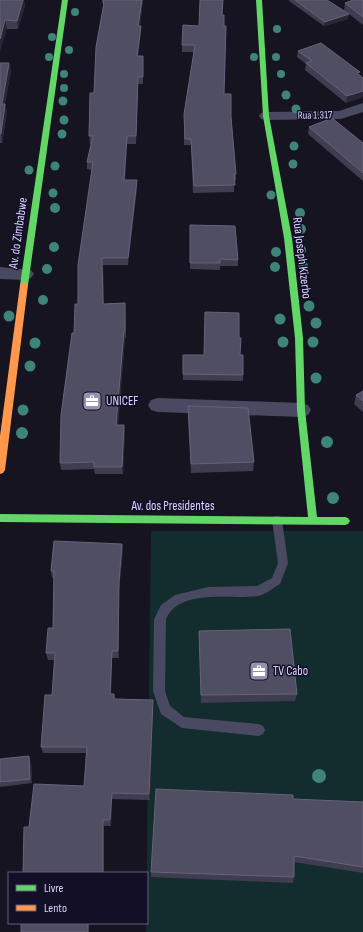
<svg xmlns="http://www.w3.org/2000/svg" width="363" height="932" font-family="'Sofia Sans Condensed',sans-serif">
	<rect width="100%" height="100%" fill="#161421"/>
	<polygon fill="#132c2d" points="151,531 363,531 363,932 146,932"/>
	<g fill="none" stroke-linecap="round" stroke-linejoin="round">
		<path fill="#4a4962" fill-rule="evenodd" d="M277,516L281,517L282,520L288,563L280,584C273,588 265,595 258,596C230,600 180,588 166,619L165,691L170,706L184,717L259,724L263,726L265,730L263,734L259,736L182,728L161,714L153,691L154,619L161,605L175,595L208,587L257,586L272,578L278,563L272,520L273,517Z"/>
		<g fill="#4a4962" fill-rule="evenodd">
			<polygon points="363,103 363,112 341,119 266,120 261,119 259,116 261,113 266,112 339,111"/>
			<polygon points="0,267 31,270 34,274 31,278 25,280 0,279"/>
			<polygon points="158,398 301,403 308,405 311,410 308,415 301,417 158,412 151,410 148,405 151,400"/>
		</g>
		<g fill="#63d668" fill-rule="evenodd">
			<polygon points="62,0 68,0 28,285 24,288 20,285"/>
			<polygon points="256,0 262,0 269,116 292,238 303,338 305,410 317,517 345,517 348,518 350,521 348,524 345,525 0,522 0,514 308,517 297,410 295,338 284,238 263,116"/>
		</g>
		<polygon fill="#ff974d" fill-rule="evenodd" points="24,282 28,285 5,470 3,473 0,474 0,436 20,285"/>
	</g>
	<g fill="#3e8478">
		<circle cx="75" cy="12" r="4"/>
		<circle cx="277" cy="29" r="4"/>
		<circle cx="52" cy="37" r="4"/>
		<circle cx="69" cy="50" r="4"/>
		<circle cx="49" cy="57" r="4"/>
		<circle cx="254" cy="57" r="4"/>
		<circle cx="276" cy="57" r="4"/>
		<circle cx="64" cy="74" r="4"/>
		<circle cx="281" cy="74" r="4"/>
		<circle cx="64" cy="88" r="4"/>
		<circle cx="286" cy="95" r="4.5"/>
		<circle cx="63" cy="101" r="4.5"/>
		<circle cx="296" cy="109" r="4.5"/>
		<circle cx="64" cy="120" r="4.5"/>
		<circle cx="62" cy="134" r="4.5"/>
		<circle cx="294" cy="146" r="4.5"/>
		<circle cx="293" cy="164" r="4.5"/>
		<circle cx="55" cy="166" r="4.5"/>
		<circle cx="29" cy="170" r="4.5"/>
		<circle cx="53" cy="193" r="4.5"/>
		<circle cx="271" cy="195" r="4.5"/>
		<circle cx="55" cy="208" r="5"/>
		<circle cx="300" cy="213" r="5"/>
		<circle cx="301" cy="229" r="5"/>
		<circle cx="54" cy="247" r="5"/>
		<circle cx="301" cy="250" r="5"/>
		<circle cx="276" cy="252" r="5"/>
		<circle cx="303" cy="266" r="5"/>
		<circle cx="275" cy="267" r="5"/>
		<circle cx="47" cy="269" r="5"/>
		<circle cx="43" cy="300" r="5"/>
		<circle cx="309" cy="306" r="5.5"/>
		<circle cx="9" cy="316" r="5.5"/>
		<circle cx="280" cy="319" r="5.5"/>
		<circle cx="316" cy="323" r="5.5"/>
		<circle cx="283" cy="342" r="5.5"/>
		<circle cx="313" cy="342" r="5.5"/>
		<circle cx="35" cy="343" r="5.5"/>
		<circle cx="30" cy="366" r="5.5"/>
		<circle cx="316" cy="378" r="5.5"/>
		<circle cx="23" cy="410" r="5.5"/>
		<circle cx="22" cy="433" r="6"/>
		<circle cx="327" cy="442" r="6"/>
		<circle cx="333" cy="498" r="6"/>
		<circle cx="319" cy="776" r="7"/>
	</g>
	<g fill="#403d50">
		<polygon points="0,0 24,0 25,6 18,29 7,29"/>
		<polygon points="103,0 143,0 140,26 141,26 141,33 138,56 143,56 143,84 138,84 136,144 127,144 125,180 137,188 128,265 103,265 104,304 125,303 126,338 125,338 118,425 124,425 125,432 123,474 95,474 94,469 61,470 60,463 74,333 78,304 92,170 87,169 87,162 91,144 90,144 89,136 103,9"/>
		<polygon points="289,0 327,0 348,19 324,26 289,1"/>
		<polygon points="363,0 363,25 344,10 345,3"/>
		<polygon points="223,15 224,94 231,117 236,174 236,180 234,180 234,192 193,193 191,145 184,145 184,114 194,52 182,52 182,45 199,26"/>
		<polygon points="298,51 360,75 363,78 363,97 346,103 305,70 306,64 297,57"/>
		<polygon points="0,63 9,63 11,71 5,104 7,112 2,143 0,143"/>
		<polygon points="309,127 363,143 363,181 308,134"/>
		<polygon points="190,225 238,260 238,266 220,266 220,270 190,269"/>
		<polygon points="239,338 240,355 243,375 243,381 183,380 183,355 204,355"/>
		<polygon points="363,391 363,412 354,404 356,395"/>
		<polygon points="188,406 254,462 253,471 191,473"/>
		<polygon points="122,544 123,551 119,589 119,658 112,658 111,694 114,694 115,699 153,706 150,800 112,799 111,826 104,826 104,873 23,873 29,827 84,786 86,753 43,753 41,747 52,695 55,660 48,660 46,653 53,628 54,578 52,578 51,571"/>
		<polygon points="199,631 297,694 295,701 201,703"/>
		<polygon points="0,759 31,761 32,783 0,787"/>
		<polygon points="293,799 363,802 363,873 294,862 294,877 293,883 151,877 151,872"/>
	</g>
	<g fill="#282635">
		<polygon points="23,0 24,0 25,6 18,29 17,21"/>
		<polygon points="142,0 143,0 139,33 138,26"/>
		<polygon points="349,14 348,19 324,26 325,22"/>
		<polygon points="5,20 7,29 0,52 0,39"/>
		<polygon points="141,26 141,33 137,63 137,56"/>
		<polygon points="9,63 11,71 3,112 2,104"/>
		<polygon points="138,77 138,84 136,144 136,136"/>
		<polygon points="363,91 363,97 346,103 347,96"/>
		<polygon points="5,104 7,112 2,143 1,134"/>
		<polygon points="127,136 127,144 124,187 124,180"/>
		<polygon points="137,180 137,188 128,265 128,258"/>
		<polygon points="102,258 103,265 104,311 103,304"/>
		<polygon points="124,331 125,338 117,432 116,425"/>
		<polygon points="124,425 125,432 123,474 122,467"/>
		<polygon points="122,544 123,551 119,589 119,658 118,651 119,582"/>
		<polygon points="112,651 112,658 111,700 110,694"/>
		<polygon points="153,700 153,706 150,800 149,794"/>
		<polygon points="29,756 31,761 32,783 30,779"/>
		<polygon points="112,793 112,799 111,826 110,820"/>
		<polygon points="103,820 104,826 104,873 103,873"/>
		<rect x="88" y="923" width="1" height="9"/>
	</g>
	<g fill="#504e63" stroke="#66637b">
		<polygon points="0,0 23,0 17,21 5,20 0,39"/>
		<polygon points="103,0 142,0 138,26 141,26 137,56 143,56 143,77 138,77 136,136 127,136 124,180 137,180 128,258 102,258 103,304 125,303 125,331 124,331 116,425 124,425 122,467 94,467 94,462 60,463 61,415 72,333 74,333 75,304 78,304 78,265 93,162 87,162 93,136 89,136 90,93 94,93 96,47 104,3 103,3"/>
		<polygon points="200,0 223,0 222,15 224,15 224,26 226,26 224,94 231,94 231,117 236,174 234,174 235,185 194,186 191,139 185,139 184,114 195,45 182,45 183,25 199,26"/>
		<polygon points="295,0 327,0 349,14 325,22"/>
		<polygon points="353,0 363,0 363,17 345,3"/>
		<polygon points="321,43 360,72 357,73 363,78 363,91 347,96 306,63 312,61 298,51"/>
		<polygon points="0,63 9,63 2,104 5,104 1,134 0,134"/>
		<polygon points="332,118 363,143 363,173 309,127"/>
		<polygon points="190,225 235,226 238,260 220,259 220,263 190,263"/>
		<polygon points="205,312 239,313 239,338 241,338 240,355 243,355 243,375 183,374 183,355 204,355"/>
		<polygon points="363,391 363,401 356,395"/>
		<polygon points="188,406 248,408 254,462 191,464"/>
		<polygon points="54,541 122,544 119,582 118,651 112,651 110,694 114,694 114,699 153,700 149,794 112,793 110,820 103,820 103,873 23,873 24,827 29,827 34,784 84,786 87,747 41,747 45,695 52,695 55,653 46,653 48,628 53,628 54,571 51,571"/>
		<polygon points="290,629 297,694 201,695 199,631"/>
		<polygon points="29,756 30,779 0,782 0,759"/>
		<polygon points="156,789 293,795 293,799 363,802 363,867 294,856 294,877 151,872"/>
		<rect x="21" y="923" width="67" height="9"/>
	</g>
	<defs>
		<symbol id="office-square" viewBox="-11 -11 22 22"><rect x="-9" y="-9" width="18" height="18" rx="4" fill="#9591b1" stroke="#130f26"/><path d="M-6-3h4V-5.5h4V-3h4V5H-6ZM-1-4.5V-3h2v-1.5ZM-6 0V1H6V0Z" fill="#fff"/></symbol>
	</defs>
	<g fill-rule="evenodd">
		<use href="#office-square" x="81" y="390" width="22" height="22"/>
		<use href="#office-square" x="248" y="660" width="22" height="22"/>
	</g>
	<g text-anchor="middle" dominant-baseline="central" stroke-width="3" stroke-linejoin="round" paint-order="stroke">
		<g font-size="11" fill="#d9d4ff" stroke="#130f26">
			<text transform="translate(315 115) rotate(-1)">Rua 1.317</text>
		</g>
		<g font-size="13" fill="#d9d4ff" stroke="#130f26">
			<text transform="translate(18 233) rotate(-82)">Av. do Zimbabwe</text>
			<text transform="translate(302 258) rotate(83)">Rua Joseph Kizerbo</text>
			<text x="173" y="506">Av. dos Presidentes</text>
		</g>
		<g font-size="13" fill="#d9d4ff" stroke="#130f26" text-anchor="start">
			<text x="106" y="401">UNICEF</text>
			<text x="273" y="671">TV Cabo</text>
		</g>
	</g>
	<rect x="8" y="872" width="140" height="52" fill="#130f26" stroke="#625e7d"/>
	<rect x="16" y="885" width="20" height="6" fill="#63d668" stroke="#625e7d"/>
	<text x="44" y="892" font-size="12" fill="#d9d4ff">Livre</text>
	<rect x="16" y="905" width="20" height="6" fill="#ff974d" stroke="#625e7d"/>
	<text x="44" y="912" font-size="12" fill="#d9d4ff">Lento</text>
</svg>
